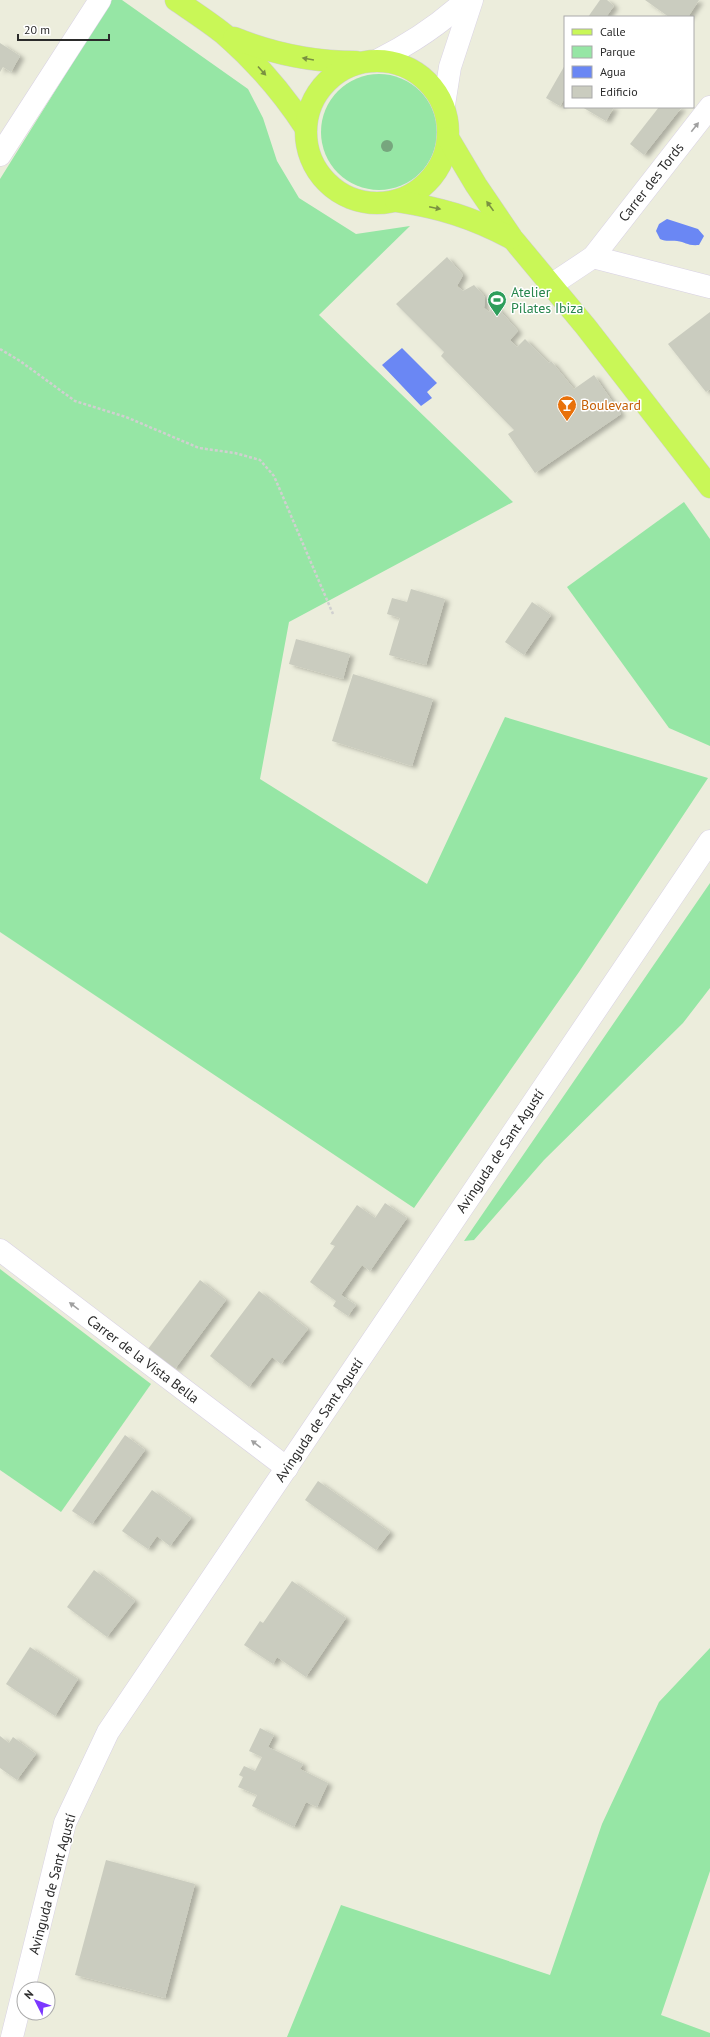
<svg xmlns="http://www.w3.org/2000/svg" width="710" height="2037" font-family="'PT Sans',sans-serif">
	<defs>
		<filter id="shadow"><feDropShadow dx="4.5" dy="2.5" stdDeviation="2" flood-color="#0004"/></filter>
	</defs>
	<rect width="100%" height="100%" fill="#eceddc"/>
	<g fill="#96e6a5">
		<polygon points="112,0 122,0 248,89 263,118 277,161 299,198 356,234 410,226 319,315 513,502 289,622 260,779 427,884 505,717 708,778 579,972 414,1208 0,932 0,179"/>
		<circle cx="379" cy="132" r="58"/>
		<polygon points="684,502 710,539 710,746 669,728 567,587"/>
		<polygon points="710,883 710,988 683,1023 544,1160 474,1240 464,1241"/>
		<polygon points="0,1269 151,1384 61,1512 0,1470"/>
		<polygon points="710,1648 710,1871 661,2015 710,2033 710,2037 287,2037 341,1905 550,1975 602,1824 659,1702"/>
	</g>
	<g fill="#6a87f4">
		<path d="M667,219L698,229L704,236L699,245C687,246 686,242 677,241C670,240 667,242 660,239L656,231L659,224Z"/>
		<polygon points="402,348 437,383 427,392 432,398 421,406 382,365"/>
	</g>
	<g fill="#caccbf" filter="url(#shadow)">
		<polygon points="600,0 607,0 614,6 606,17 588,17"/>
		<polygon points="645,0 699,0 688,17 669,17"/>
		<polygon points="0,43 20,56 11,72 3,67 0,72"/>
		<polygon points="565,65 565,98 560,106 546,98"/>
		<polygon points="582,107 614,107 606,121"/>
		<polygon points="659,107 682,107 644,155 630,144"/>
		<polygon points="447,257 463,275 457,286 463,291 474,285 485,297 484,308 489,312 495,305 518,331 510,340 517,347 525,339 549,363 551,361 574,389 594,375 621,414 535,473 508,434 514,430 441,356 444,352 396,304"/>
		<polygon points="710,312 710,389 706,392 668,344"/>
		<polygon points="411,589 445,599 426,665 389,655 400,618 387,614 392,598 407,602"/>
		<polygon points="532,602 551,615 524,655 505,642"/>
		<polygon points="296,639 350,654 343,679 289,664"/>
		<polygon points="353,674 433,699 412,766 332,741"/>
		<polygon points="385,1203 407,1218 370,1271 362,1265 341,1295 356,1305 348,1316 333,1306 336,1301 310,1282 335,1246 330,1244 357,1205 375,1218"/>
		<polygon points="200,1280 226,1300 175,1369 148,1349"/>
		<polygon points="259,1291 308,1329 281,1364 272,1357 249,1387 210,1356"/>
		<polygon points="125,1435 145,1450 92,1524 72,1511"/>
		<polygon points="318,1481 390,1532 376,1550 305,1500"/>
		<polygon points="152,1490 191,1518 170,1546 157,1536 148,1549 122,1531"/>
		<polygon points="94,1570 135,1601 107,1637 67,1607"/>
		<polygon points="292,1581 346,1618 306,1677 277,1657 273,1664 244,1645 260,1621 263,1623"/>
		<polygon points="30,1647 78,1679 55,1716 6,1684"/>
		<polygon points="260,1728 274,1735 268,1747 303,1764 300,1769 328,1783 317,1807 306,1802 294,1827 252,1806 257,1795 238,1787 243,1777 239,1775 244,1766 255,1771 262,1757 249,1751"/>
		<polygon points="0,1736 9,1743 13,1737 36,1754 17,1780 0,1768"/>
		<polygon points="106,1860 195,1884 165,1998 75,1975"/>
	</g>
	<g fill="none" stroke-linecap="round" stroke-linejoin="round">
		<defs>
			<g id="minor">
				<polyline points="0,155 100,0"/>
				<polyline points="593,257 710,287"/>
				<polyline points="551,285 593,257 710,107"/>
				<polyline points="0,1250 287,1468"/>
			</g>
			<polyline id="tertiary" points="12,2037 65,1823 108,1732 710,841"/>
			<g id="secondary">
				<path d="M378,60C410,44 439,25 466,0"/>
				<polyline points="444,105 450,67 472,0"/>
			</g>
			<g id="primary">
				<path d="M176,0C192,11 209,22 224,34C255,61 282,92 305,127"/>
				<path d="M234,38C274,54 313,62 356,62"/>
				<circle cx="377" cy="132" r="71"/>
				<polyline points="448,138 476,185 512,238 586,327 710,487"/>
				<path d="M396,201C441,208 471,217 511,238"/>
			</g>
		</defs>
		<use href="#minor" stroke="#d8d1e4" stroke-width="23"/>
		<use href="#tertiary" stroke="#d8d1e4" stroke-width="23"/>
		<use href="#secondary" stroke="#d8d1e4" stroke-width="23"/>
		<use href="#primary" stroke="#d0d0d0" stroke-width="23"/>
		<polyline stroke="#d0d0d0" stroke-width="2.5" stroke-dasharray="3 2" stroke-linecap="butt" points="0,349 20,361 75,401 126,417 199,448 235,453 260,460 274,476 333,614"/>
		<use href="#minor" stroke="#fff" stroke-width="22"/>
		<use href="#tertiary" stroke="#fff" stroke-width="22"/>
		<use href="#secondary" stroke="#fff" stroke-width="22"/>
		<use href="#primary" stroke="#c9f757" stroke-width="22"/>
	</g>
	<circle fill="#77a67e" cx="387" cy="146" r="6"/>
	<defs><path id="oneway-solid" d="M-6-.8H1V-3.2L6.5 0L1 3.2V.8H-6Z"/></defs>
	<g fill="#7a9141">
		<use href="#oneway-solid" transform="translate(308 59) rotate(-170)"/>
		<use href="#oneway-solid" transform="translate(262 71) rotate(48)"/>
		<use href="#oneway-solid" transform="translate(490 206) rotate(-126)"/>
		<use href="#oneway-solid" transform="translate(435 208) rotate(12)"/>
	</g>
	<g fill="#a0a0a0">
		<use href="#oneway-solid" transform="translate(695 127) rotate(-52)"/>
		<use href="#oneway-solid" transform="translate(74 1306) rotate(-143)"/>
		<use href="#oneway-solid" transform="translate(256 1444) rotate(-143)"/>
	</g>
	<defs>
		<symbol id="stadium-pin" viewBox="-11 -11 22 30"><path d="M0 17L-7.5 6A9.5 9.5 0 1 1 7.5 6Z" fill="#2e9e5b" stroke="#fff"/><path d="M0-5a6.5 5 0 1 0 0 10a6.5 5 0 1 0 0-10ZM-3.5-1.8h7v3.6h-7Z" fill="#fff"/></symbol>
		<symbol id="bar-pin" viewBox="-11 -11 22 30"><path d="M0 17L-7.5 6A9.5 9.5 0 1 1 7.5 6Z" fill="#e8710a" stroke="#fff"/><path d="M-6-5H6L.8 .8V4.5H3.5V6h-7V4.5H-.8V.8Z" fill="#fff"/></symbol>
	</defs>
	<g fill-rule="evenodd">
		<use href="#stadium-pin" x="486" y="289" width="22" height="30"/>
		<use href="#bar-pin" x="556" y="394" width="22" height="30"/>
	</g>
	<g text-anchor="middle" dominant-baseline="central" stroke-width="3" stroke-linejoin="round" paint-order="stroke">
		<g font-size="14" fill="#2b2b2b" stroke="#fff">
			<text transform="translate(651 182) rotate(-52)">Carrer des Tords</text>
			<text transform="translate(500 1151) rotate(-56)">Avinguda de Sant Agustí</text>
			<text transform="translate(143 1359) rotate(37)">Carrer de la Vista Bella</text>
			<text transform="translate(319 1420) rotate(-56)">Avinguda de Sant Agustí</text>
			<text transform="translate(52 1884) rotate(-75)">Avinguda de Sant Agustí</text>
		</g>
		<g font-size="14" fill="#27864d" stroke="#fff" text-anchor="start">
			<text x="511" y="292">Atelier<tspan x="511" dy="16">Pilates Ibiza</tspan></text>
		</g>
		<g font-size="14" fill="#c56008" stroke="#fff" text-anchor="start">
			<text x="581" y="405">Boulevard</text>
		</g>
	</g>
	<rect x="564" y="16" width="130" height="92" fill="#ffffff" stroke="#aaaaaa"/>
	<rect x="572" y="29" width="20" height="6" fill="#c9f757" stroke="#aaaaaa"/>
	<text x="600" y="36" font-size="12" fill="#2b2b2b">Calle</text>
	<rect x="572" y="46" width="20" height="12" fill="#96e6a5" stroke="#aaaaaa"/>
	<text x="600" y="56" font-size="12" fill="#2b2b2b">Parque</text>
	<rect x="572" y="66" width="20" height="12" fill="#6a87f4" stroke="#aaaaaa"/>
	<text x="600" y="76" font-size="12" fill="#2b2b2b">Agua</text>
	<rect x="572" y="86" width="20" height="12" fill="#caccbf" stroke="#aaaaaa"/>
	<text x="600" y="96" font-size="12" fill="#2b2b2b">Edificio</text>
	<g transform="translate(36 2001) rotate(312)"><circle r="19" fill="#ffffff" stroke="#aaaaaa"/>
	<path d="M0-3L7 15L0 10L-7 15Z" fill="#7b37ff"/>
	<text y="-6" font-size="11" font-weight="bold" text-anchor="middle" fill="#2b2b2b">N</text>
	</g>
	<path d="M18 34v6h91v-6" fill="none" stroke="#2b2b2b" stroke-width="2"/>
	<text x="24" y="34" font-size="12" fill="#2b2b2b" stroke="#ffffff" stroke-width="3" paint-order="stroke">20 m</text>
</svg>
